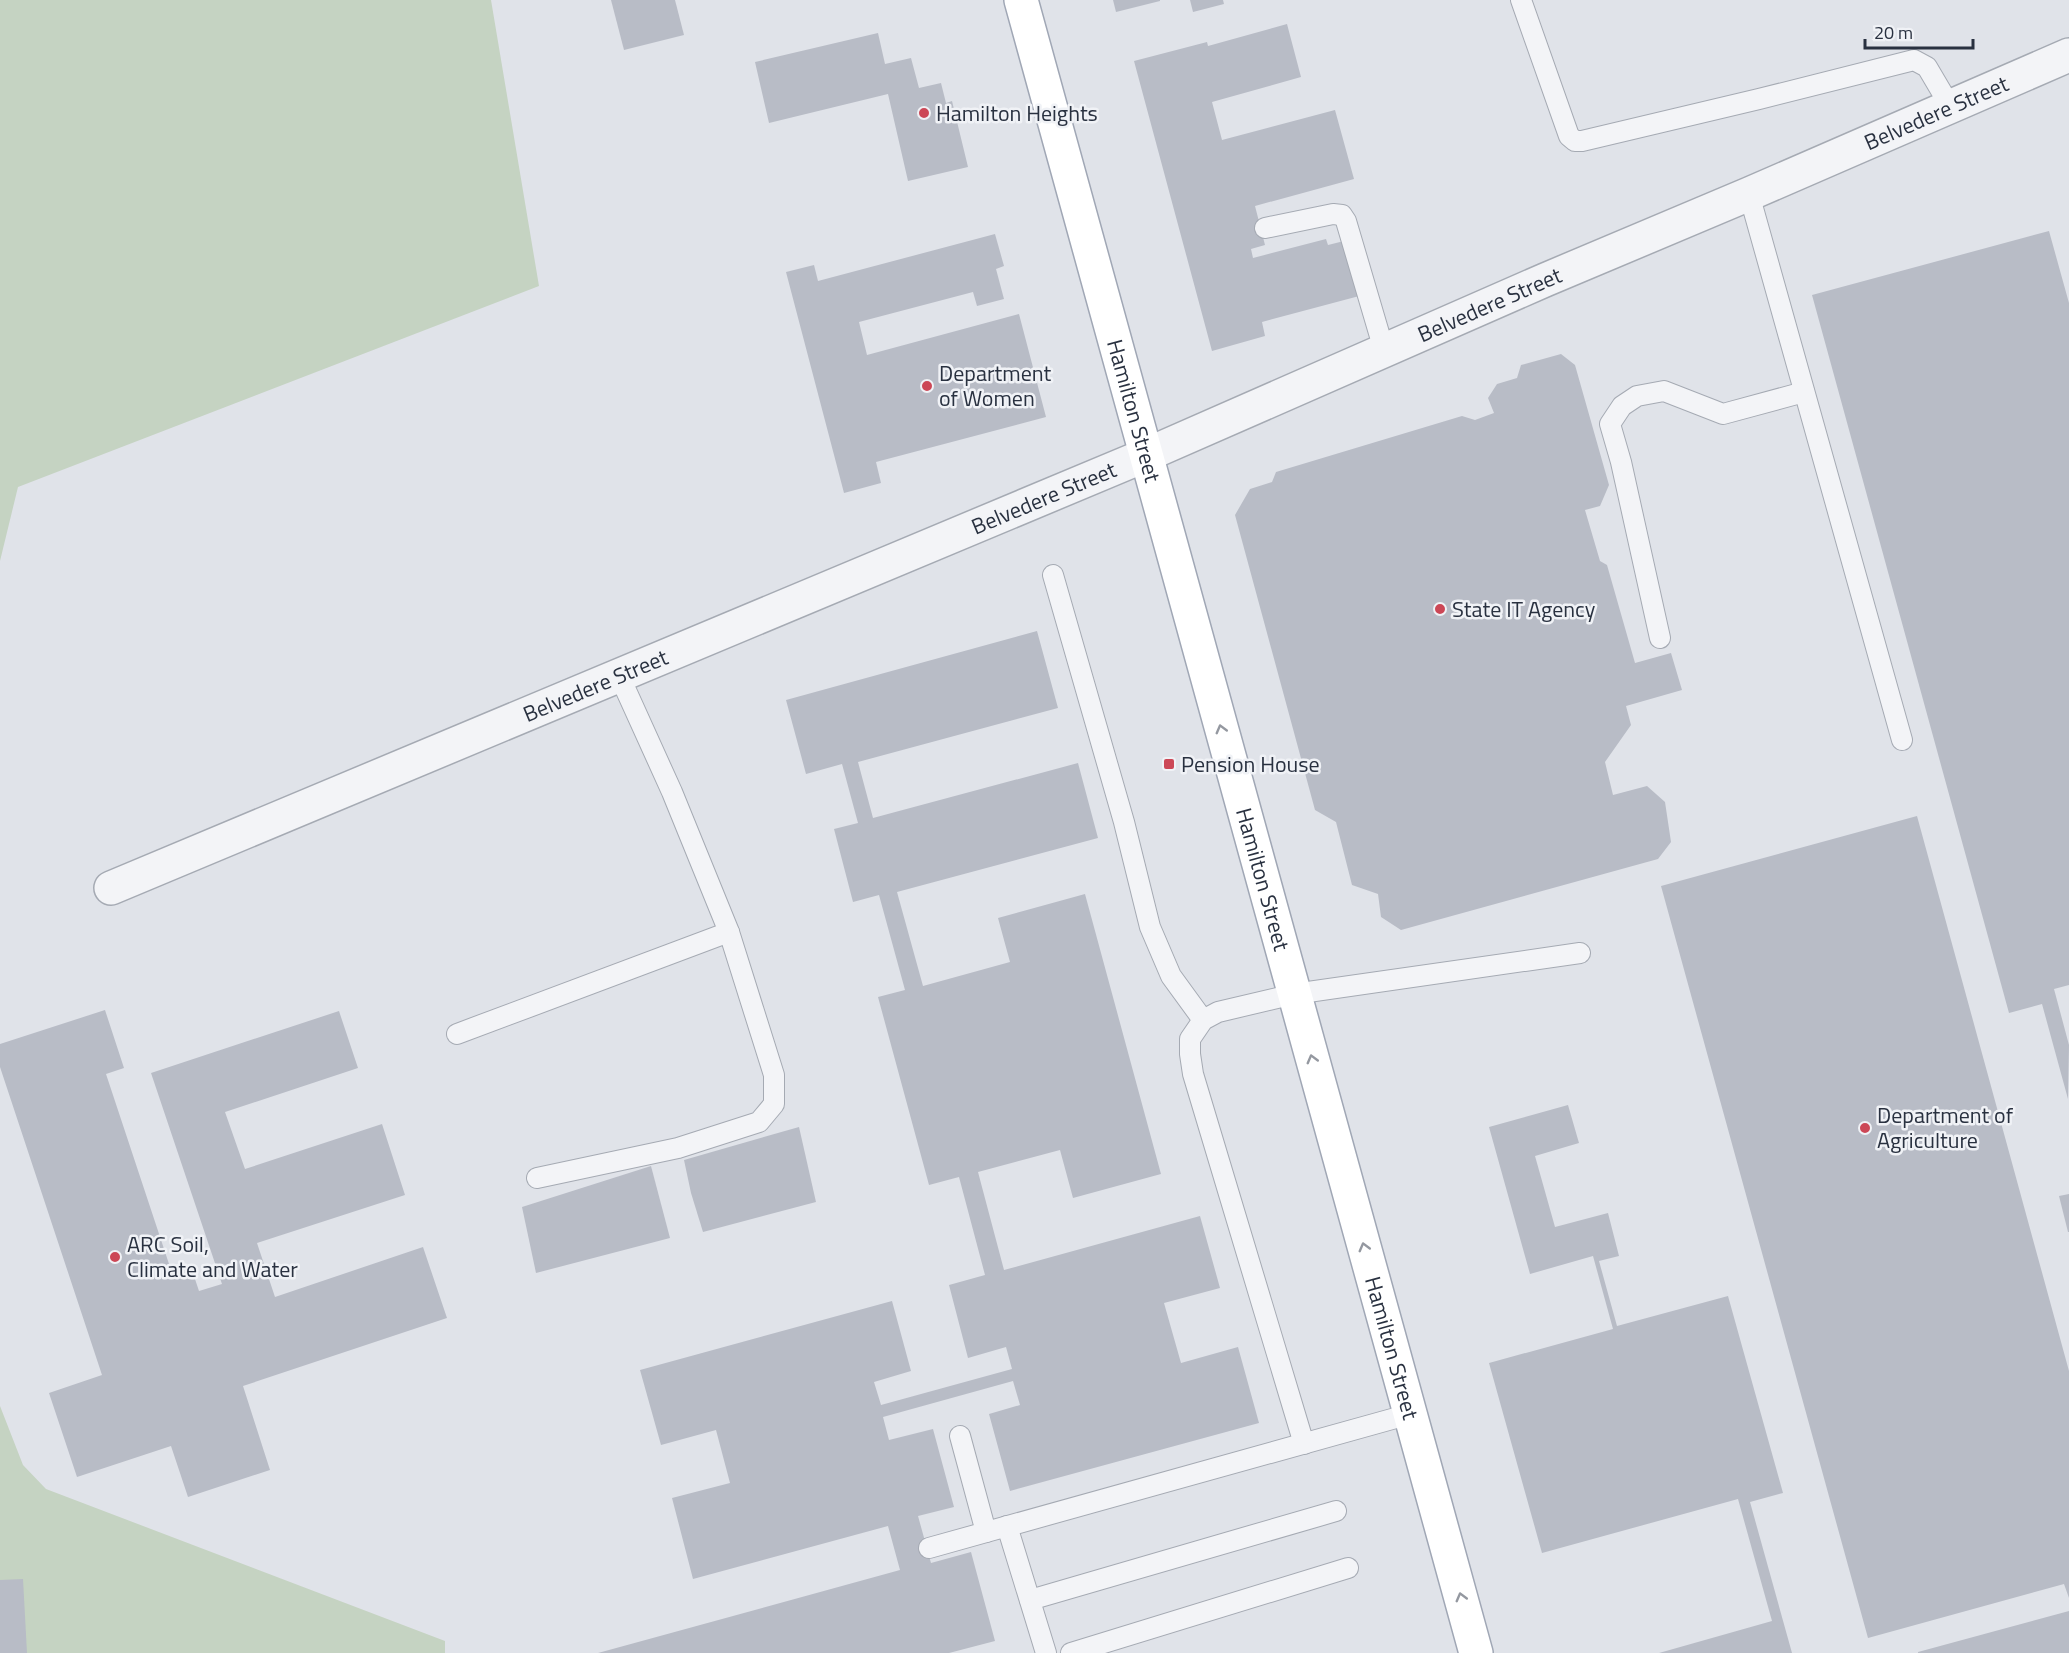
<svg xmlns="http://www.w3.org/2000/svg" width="2069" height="1653" font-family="'Titillium Web',sans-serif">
	<rect width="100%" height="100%" fill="#e0e3e9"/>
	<g fill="#c5d3c2">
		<polygon points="0,0 491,0 539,286 18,487 0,561"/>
		<polygon points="0,1406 23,1465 46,1489 445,1641 445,1653 0,1653"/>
	</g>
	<g fill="#b8bcc6">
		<polygon points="611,0 675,0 684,35 624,50"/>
		<polygon points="1113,0 1160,0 1160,1 1116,12"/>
		<polygon points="1190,0 1223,0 1224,4 1193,12"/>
		<polygon points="1287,24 1301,77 1212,102 1222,140 1335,110 1354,179 1255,206 1265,245 1251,249 1253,258 1326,239 1328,245 1348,240 1363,295 1262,322 1265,336 1212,351 1134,61 1207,42 1208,46"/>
		<polygon points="878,33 885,64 911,58 919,88 941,83 946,103 952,101 968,167 908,181 888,94 769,123 755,62"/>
		<polygon points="2049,231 2069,303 2069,985 2054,989 2069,1045 2068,1099 2042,1004 2009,1013 1812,295"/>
		<polygon points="995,234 1004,266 996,269 1004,299 977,306 973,292 859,322 867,355 1019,314 1046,417 876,462 881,483 844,493 786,272 814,265 818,281"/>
		<polygon points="1561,354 1575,365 1609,485 1600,506 1585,510 1600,561 1607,565 1635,663 1671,653 1682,690 1626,706 1631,725 1605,762 1613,795 1647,786 1665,802 1671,842 1658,859 1401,930 1381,917 1378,894 1352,885 1336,822 1315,810 1235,515 1250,489 1272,482 1276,472 1462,416 1475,420 1494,413 1488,398 1497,384 1517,378 1521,365"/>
		<polygon points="1037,631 1058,708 858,762 873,818 1078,763 1098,838 897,892 923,986 1010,962 998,918 1085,894 1161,1174 1073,1198 1060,1150 978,1172 1004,1270 1200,1216 1220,1288 1164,1303 1181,1363 1238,1347 1259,1423 1010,1491 989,1414 1020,1405 1013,1381 883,1417 889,1440 933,1429 954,1507 918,1516 931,1563 971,1552 995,1641 949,1653 598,1653 900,1570 888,1526 693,1579 672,1498 730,1483 716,1430 661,1445 640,1370 892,1301 911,1371 874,1382 881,1405 1012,1369 1006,1347 968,1358 949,1285 985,1275 959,1177 929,1185 878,997 905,990 879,895 853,902 834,829 858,823 842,764 806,774 786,700"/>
		<polygon points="1917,816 2069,1371 2069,1598 2064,1584 1868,1638 1661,886"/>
		<polygon points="105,1010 124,1068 106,1074 172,1273 191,1267 199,1291 222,1284 151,1073 339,1011 358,1068 225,1112 245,1169 382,1124 405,1195 257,1243 275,1297 423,1247 447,1318 243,1386 270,1470 188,1497 171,1446 77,1477 49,1393 102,1375 0,1067 0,1044"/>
		<polygon points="1568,1105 1579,1143 1535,1156 1555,1227 1608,1213 1619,1256 1599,1261 1617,1326 1728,1296 1783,1493 1750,1502 1792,1653 1659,1653 1772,1621 1738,1499 1542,1553 1489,1363 1613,1329 1593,1256 1530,1274 1489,1127"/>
		<polygon points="799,1127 816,1202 703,1232 691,1193 684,1160"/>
		<polygon points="651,1166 670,1238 536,1273 522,1207"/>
		<polygon points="2069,1194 2069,1232 2068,1232 2059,1196"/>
		<polygon points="23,1579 27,1653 0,1653 0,1580"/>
		<polygon points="2069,1611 2069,1653 1918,1653 1918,1652"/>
	</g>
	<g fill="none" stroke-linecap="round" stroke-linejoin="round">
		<defs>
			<g id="service">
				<polyline points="1521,0 1569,136 1575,141 1582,141 1759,99 1914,60 1927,67 1950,106"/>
				<polyline points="1749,194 1902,740"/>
				<polyline points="1265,228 1333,214 1342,215 1346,221 1384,350"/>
				<polyline points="1053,575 1124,822 1150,927 1171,976 1203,1020"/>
				<polyline points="1660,638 1621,462 1610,424 1622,406 1637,396 1664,391 1723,414 1804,392"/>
				<polyline points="457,1034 729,932"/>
				<polyline points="537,1178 678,1148 759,1122 774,1104 774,1075 729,932 672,792 619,675"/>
				<polyline points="960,1436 986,1532"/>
				<polyline points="1304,1444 1193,1074 1190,1054 1190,1039 1203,1020 1218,1012 1294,994 1580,953"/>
				<polyline points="1007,1526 1046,1653"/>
				<polyline points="929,1548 1410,1414"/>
				<polyline points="1030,1600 1336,1511"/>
				<polyline points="1071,1653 1348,1568"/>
			</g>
			<g id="minor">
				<path id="s1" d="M111,888L1146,455L1545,280L1749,194L2069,55"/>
			</g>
			<g id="primary">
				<path id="s2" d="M1021,0L1476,1653"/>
			</g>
		</defs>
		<use href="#service" stroke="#a5aab3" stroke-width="22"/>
		<use href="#minor" stroke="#a5aab3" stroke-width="36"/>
		<use href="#primary" stroke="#a0a7b5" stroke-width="36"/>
		<use href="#service" stroke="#f3f4f7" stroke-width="20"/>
		<use href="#minor" stroke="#f3f4f7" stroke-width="33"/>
		<use href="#primary" stroke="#fff" stroke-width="33"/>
	</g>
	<defs><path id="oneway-chevron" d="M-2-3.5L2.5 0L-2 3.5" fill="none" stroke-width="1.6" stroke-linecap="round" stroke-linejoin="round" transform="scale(1.5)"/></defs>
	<g stroke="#9498a0">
		<use href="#oneway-chevron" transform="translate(1221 729) rotate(-105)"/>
		<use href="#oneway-chevron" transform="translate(1312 1059) rotate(-105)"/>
		<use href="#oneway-chevron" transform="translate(1364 1247) rotate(-105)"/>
		<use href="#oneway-chevron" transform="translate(1461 1597) rotate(-105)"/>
	</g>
	<g fill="#cc4756" stroke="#f0f2f6" stroke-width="2">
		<circle cx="924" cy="113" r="6"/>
		<circle cx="927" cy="386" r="6"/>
		<circle cx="1440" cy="609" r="6"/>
		<rect x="1163" y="758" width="12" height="12" rx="3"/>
		<circle cx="1865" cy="1128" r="6"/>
		<circle cx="115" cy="1257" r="6"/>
	</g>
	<g text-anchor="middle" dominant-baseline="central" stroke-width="5" stroke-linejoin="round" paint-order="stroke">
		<g font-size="22" fill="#293140" stroke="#f0f2f6" text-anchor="start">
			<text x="936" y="113">Hamilton Heights</text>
			<text x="939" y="373">Department<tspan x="939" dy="25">of Women</tspan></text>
			<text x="1452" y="609">State IT Agency</text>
			<text x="1181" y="764">Pension House</text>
			<text x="1877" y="1115">Department of<tspan x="1877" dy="25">Agriculture</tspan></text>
			<text x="127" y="1244">ARC Soil,<tspan x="127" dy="25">Climate and Water</tspan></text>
		</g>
		<g font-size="22" fill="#293140" stroke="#f0f2f6">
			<text stroke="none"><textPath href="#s1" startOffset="1983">Belvedere Street</textPath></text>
			<text stroke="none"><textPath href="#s1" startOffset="1497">Belvedere Street</textPath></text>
			<text stroke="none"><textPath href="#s2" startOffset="426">Hamilton Street</textPath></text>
			<text stroke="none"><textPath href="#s1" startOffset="1011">Belvedere Street</textPath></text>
			<text stroke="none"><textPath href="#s1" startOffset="525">Belvedere Street</textPath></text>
			<text stroke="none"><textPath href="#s2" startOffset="912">Hamilton Street</textPath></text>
			<text stroke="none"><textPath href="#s2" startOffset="1398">Hamilton Street</textPath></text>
		</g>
	</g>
	<path d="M1865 39v9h108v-9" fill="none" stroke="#293140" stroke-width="3"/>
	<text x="1874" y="39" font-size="18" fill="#293140" stroke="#f0f2f6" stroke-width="4.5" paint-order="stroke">20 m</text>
</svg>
